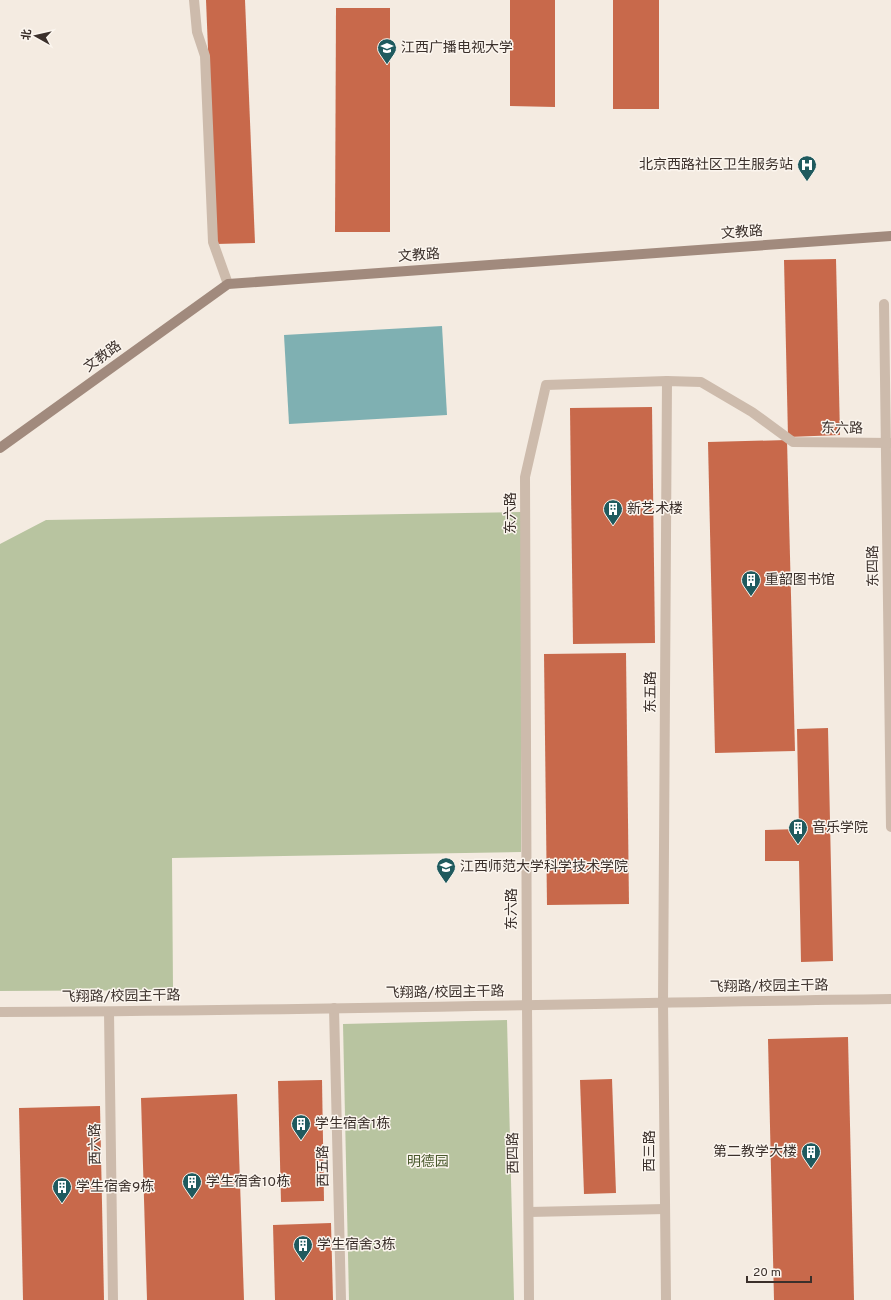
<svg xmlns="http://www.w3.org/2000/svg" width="891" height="1300" font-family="Overpass,'Noto Sans SC',sans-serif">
	<rect width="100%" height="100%" fill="#f4ebe1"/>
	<g fill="#b8c4a0">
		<polygon points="521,512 521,852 172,858 173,990 0,991 0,544 46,520"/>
		<polygon points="507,1020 514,1300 349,1300 343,1024"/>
	</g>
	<polygon fill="#7fb0b2" points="442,326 447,415 289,424 284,335"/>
	<g fill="#c8694b">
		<polygon points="206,0 245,0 255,243 216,244"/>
		<polygon points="510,0 555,0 555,107 510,106"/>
		<rect x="613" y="0" width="46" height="109"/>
		<polygon points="336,8 390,8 390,232 335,232"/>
		<polygon points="836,259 840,435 788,437 784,260"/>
		<polygon points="652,407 655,643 573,644 570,408"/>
		<polygon points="787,440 795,751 715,753 708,442"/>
		<polygon points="626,653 629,904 547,905 544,654"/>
		<polygon points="828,728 833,961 801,962 799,861 765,861 765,830 799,829 797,729"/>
		<polygon points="848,1037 854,1300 774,1300 768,1039"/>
		<polygon points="612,1079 616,1193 584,1194 580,1080"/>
		<polygon points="322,1080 324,1201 281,1202 278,1081"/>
		<polygon points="237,1094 244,1300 147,1300 141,1098"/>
		<polygon points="100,1106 104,1300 23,1300 19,1108"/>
		<polygon points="331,1223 333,1300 275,1300 273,1225"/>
	</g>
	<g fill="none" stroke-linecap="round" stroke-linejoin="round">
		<g stroke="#cdbbac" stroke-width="10">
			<polyline points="194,0 197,32 205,56 213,242 228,284"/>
			<polyline points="884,304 891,827"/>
			<polyline points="334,1008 341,1300"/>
			<polyline points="109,1012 113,1300"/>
			<polyline points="529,1212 665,1209"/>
			<polyline points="529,1300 527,1006 525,477 546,385 667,381 701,382 752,412 793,442 891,443"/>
			<polyline points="666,1300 663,1002 667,381"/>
		</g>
		<path stroke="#cdbbac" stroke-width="10" d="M0,1012C297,1011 594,1003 891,999"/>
		<polyline stroke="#a18a7d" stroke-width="10" points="0,448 228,284 891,236"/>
	</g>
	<defs>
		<symbol id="university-pin" viewBox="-11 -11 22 30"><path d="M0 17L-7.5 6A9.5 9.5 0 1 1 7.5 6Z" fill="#1f5a5e" stroke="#fbf5ee"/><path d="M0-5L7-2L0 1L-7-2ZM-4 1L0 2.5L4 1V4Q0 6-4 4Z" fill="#fff"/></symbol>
		<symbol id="hospital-pin" viewBox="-11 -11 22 30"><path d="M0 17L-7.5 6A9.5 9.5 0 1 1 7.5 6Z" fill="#1f5a5e" stroke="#fbf5ee"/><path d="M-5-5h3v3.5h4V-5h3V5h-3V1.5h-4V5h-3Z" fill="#fff"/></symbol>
		<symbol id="building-pin" viewBox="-11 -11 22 30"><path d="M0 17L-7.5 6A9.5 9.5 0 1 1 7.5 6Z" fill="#1f5a5e" stroke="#fbf5ee"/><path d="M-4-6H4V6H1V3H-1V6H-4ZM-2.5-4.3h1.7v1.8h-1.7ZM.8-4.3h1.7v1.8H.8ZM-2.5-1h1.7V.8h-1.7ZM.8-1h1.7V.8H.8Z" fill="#fff"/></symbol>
	</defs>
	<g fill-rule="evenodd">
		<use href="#university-pin" x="376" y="37" width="22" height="30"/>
		<use href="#hospital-pin" x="796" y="154" width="22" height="30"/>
		<use href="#building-pin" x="602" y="498" width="22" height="30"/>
		<use href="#building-pin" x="740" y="569" width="22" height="30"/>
		<use href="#building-pin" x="787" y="817" width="22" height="30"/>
		<use href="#university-pin" x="435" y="856" width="22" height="30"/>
		<use href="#building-pin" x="290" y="1113" width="22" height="30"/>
		<use href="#building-pin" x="800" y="1141" width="22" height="30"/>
		<use href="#building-pin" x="181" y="1171" width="22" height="30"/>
		<use href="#building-pin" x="51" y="1176" width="22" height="30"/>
		<use href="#building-pin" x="292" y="1234" width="22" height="30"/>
	</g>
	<g text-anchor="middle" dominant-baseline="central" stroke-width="3" stroke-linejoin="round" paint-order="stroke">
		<g font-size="14" fill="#3b302b" stroke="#fbf5ee" text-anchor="start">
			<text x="401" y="48">江西广播电视大学</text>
			<text x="793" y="165" text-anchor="end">北京西路社区卫生服务站</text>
			<text x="627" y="509">新艺术楼</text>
			<text x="765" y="580">重韶图书馆</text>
			<text x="812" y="828">音乐学院</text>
			<text x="460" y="867">江西师范大学科学技术学院</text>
			<text x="315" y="1124">学生宿舍1栋</text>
			<text x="797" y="1152" text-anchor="end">第二教学大楼</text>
			<text x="206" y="1182">学生宿舍10栋</text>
			<text x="76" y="1187">学生宿舍9栋</text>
			<text x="317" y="1245">学生宿舍3栋</text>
		</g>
		<g font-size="14" fill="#3b302b" stroke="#fbf5ee">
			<text transform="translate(742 233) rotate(-4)">文教路</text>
			<text transform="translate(419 256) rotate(-4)">文教路</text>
			<text transform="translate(103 357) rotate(-36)">文教路</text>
			<text transform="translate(842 429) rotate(1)">东六路</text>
			<text transform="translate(511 513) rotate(-90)">东六路</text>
			<text transform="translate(874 566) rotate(-91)">东四路</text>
			<text transform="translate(651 692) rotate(-90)">东五路</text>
			<text transform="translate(512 909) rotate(-90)">东六路</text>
			<text transform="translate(769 987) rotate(-1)">飞翔路/校园主干路</text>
			<text transform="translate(445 993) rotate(-1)">飞翔路/校园主干路</text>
			<text transform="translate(121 997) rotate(-1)">飞翔路/校园主干路</text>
			<text transform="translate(96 1144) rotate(-91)">西六路</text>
			<text transform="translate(650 1151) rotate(-90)">西三路</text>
			<text transform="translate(514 1153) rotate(-91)">西四路</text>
			<text transform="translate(324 1166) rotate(-91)">西五路</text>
		</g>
		<g font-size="14" fill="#4a5a2e" stroke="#fbf5ee">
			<text x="428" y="1162">明德园</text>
		</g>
	</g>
	<g transform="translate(36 36) rotate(278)" stroke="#fbf5ee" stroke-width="3" paint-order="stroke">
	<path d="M0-3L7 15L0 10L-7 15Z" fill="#3b302b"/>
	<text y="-6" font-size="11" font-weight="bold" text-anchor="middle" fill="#3b302b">北</text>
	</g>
	<path d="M747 1276v6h64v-6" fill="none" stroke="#3b302b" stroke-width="2"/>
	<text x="753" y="1276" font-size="12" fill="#3b302b" stroke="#fbf5ee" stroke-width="3" paint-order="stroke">20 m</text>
</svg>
